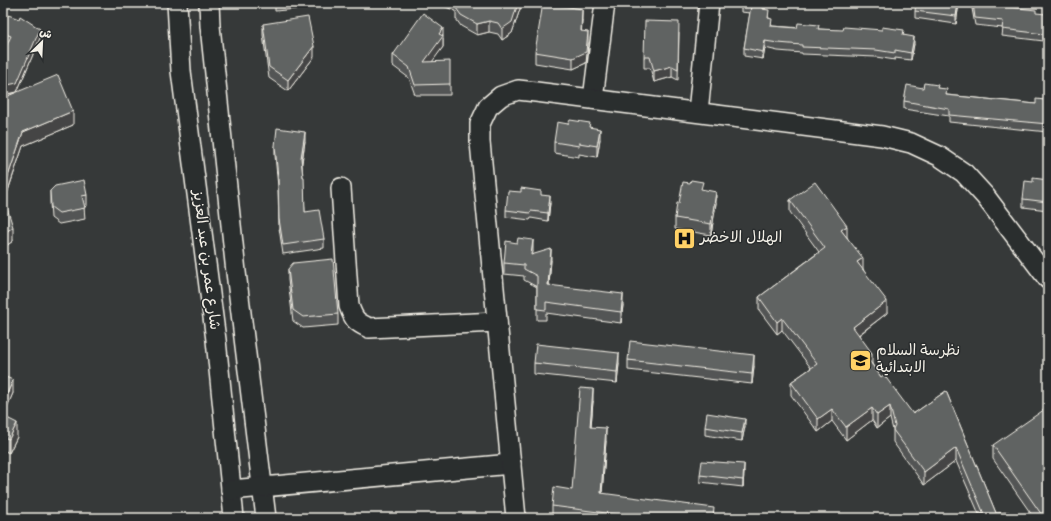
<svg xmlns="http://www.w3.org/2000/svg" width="1051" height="521" font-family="Mynerve,'Playpen Sans Arabic',sans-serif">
	<rect width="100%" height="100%" fill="#363939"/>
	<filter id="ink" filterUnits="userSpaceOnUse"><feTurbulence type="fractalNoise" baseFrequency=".025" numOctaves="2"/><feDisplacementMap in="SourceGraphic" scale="8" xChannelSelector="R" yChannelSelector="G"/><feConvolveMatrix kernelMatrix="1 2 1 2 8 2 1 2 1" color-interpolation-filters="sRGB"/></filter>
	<g filter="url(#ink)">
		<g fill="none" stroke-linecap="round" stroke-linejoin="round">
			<defs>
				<g id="minor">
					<polyline points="177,3 181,71 216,340 234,518"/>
					<polyline points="209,3 210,26 236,272 266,518"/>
					<polyline points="593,99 605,3"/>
					<polyline points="698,112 709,3"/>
					<path d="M341,188L349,306C354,320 356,322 369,328L497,322"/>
					<polyline points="231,490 511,464"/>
					<polyline points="516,518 480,142 480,124 488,107 501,96 518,90 536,92 882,136 911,143 939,156 964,173 985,196 1048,279"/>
				</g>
			</defs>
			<use href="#minor" stroke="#f4f1e8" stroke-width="22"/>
			<use href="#minor" stroke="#2a2d2e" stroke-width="19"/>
		</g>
		<g fill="#535554" stroke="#f4f1e8">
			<polygon points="275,3 318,3 318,7 275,11"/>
			<polygon points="438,3 522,3 512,33 502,40 498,34 489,32 477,35 461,26 456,19 456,11 438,4"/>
			<polygon points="741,3 766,3 765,9 769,18 772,26 819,29 904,35 914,44 911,60 895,58 895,60 876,57 802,54 802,53 778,51 765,48 763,59 744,56 744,48 750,13 741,12"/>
			<polygon points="959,3 956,24 915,18 915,11"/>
			<polygon points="971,3 1001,3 1001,6 1036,13 1046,22 1044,41 1002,36 1003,28 975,25"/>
			<polygon points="3,13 40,38 17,92 73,125 23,146 5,200 13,241 3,248 3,99 17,92 3,95 3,53 7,44 3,42"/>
			<polygon points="582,20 581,31 588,43 586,63 573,69 535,63 535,52"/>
			<polygon points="263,24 314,57 288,91 269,78 263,35"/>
			<polygon points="679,33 678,80 672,77 654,82 650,68 644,68 644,57"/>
			<polygon points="443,39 443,47 432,61 450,84 450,95 415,95 409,78 393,66 393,55"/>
			<polygon points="923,88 938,88 947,95 1036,104 1045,100 1048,96 1048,132 949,122 949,116 904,109 904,101"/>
			<polygon points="590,127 600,139 597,157 579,154 579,157 554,153 554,142"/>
			<polygon points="305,141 302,163 305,212 324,239 324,248 283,254 279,228 278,187 275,155 275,146"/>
			<polygon points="1048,180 1048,210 1023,207 1023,199 1033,182"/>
			<polygon points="703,190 716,203 711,235 675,229 675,218 679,203"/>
			<polygon points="50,191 87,195 87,206 84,207 85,219 59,224 51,218 50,202"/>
			<polygon points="541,195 550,203 548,221 531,218 530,220 506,217 506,210"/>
			<polygon points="790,200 847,237 863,269 887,313 859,335 872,364 881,377 913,414 946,391 996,513 979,514 956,461 924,485 893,442 893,430 890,418 877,428 872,420 846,440 832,421 818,432 791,395 791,382 811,368 782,330 777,334 759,310 759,297 819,252 790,212"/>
			<polygon points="533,251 532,255 551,260 549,285 623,305 621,323 546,313 546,320 537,320 537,287 524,280 524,276 504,274 504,263"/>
			<polygon points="288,269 338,314 338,325 303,328 293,321 288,280"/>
			<polygon points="628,360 754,366 752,384 628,370"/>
			<polygon points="534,363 619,364 617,383 534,374"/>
			<polygon points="3,376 13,393 3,416 17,437 9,453 3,450"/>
			<polygon points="593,401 591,427 606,441 602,494 714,518 552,518 552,506 572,490"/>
			<polygon points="745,426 742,441 705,435 705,427"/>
			<polygon points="993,445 1048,518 1034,518 993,459"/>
			<polygon points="744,472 743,487 700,482 700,475"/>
		</g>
		<g fill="#444545" stroke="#f4f1e8">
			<polygon points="518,3 522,3 512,33 502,40 502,29"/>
			<polygon points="764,3 766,3 763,17 763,9"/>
			<polygon points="958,3 959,3 956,24 956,16"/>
			<polygon points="582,9 582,20 581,42 581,31"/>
			<polygon points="1046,14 1046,22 1044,41 1044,34"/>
			<polygon points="489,21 489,32 477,35 477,24"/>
			<polygon points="443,28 443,47 424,73 424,62 439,34"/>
			<polygon points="40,29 40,38 17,92 3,95 3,86"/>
			<polygon points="588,32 588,43 586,63 573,69 573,58"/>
			<polygon points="914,37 914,44 911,60 911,53"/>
			<polygon points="765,41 765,48 763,59 763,52"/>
			<polygon points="314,46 314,57 288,91 288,80"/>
			<polygon points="672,66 672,77 654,82 654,71"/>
			<polygon points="73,111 73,125 23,146 3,205 3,191 23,132"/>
			<polygon points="600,129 600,139 597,157 597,146"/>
			<polygon points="305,132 305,141 301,167 301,158"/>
			<polygon points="716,192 716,203 711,235 711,224"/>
			<polygon points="550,196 550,203 548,221 548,213"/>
			<polygon points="847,226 847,238 841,230"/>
			<polygon points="13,227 13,241 3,248 3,234"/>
			<polygon points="533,240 533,251 531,266 531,255"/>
			<polygon points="551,249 551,260 548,296 548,285"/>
			<polygon points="863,258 863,271 857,262"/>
			<polygon points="623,294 623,305 621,323 621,312"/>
			<polygon points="887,301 887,313 853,339 853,327"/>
			<polygon points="782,318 782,330 777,334 777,322"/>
			<polygon points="619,353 619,364 617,383 617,372"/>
			<polygon points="872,353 872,365 868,359"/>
			<polygon points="754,355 754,366 752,384 752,374"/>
			<polygon points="13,380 13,393 3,417 3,403"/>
			<polygon points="593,389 593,401 590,439 590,427"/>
			<polygon points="890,406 890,418 877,428 877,415"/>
			<polygon points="872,408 872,420 846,440 846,427"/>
			<polygon points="832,409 832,421 818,432 818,419"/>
			<polygon points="745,419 745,426 742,441 742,433"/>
			<polygon points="17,423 17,437 9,453 9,439"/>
			<polygon points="606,428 606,441 601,506 601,493"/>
			<polygon points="956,448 956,461 924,485 924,472"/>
			<polygon points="744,464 744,472 743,487 743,480"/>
		</g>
		<g fill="#616362" stroke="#f4f1e8">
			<polygon points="459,3 518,3 512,22 502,29 498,23 489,21 477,24 461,15 456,8"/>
			<polygon points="543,3 582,9 581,31 588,32 586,52 573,58 535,52"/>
			<polygon points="741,3 764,3 763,9 769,10 768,18 772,19 771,26 797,28 798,23 819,25 818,29 843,30 844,27 882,30 882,27 904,30 903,35 914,37 911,53 895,50 895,53 876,50 802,47 802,45 778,43 765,41 763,52 744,48 751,6 741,4"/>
			<polygon points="916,3 958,3 956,16 915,11"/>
			<polygon points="973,3 1001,3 1001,6 1036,10 1036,13 1046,14 1044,34 1002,29 1003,21 975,18"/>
			<polygon points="3,13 19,19 20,16 40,29 17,83 3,86 3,53 11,36 3,33"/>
			<polygon points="423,13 443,28 439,34 443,36 424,62 450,61 450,84 415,85 409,67 393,55"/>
			<polygon points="308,17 314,46 288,80 269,67 263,24"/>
			<polygon points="645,21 679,22 678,69 672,66 654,71 650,57 644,57"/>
			<polygon points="58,75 73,111 23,132 3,191 3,99 10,95"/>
			<polygon points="924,83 938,85 937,88 947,89 946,95 1036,104 1036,99 1045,100 1046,95 1048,96 1048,124 949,115 949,109 904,101 907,85 923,88"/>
			<polygon points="570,120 590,123 589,127 600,129 597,146 579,143 579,146 554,142 557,122 568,124"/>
			<polygon points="277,128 305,132 301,158 303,177 304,177 305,212 319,210 324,239 283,245 279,219 278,178 275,146"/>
			<polygon points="1033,178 1048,180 1048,202 1023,199 1025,181 1033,182"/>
			<polygon points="84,180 87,195 82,196 85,208 59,213 51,207 50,191 55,186"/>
			<polygon points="691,180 703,182 701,189 716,192 711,224 675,218 677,203 679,203 683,182 690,183"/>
			<polygon points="815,182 847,226 841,230 863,258 857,262 887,301 853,327 872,353 868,359 881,377 884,375 913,414 946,391 996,513 1009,512 1009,518 968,518 968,515 984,514 956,448 924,472 893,430 895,426 890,406 877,415 872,408 846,427 832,409 818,419 791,382 817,364 782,318 777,322 759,297 825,248 790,200"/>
			<polygon points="521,188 541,191 541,195 550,196 548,213 531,211 530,213 506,210 508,191 521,192"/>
			<polygon points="3,195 13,227 3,234"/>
			<polygon points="518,238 533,240 531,255 551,249 548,285 623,294 621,312 546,302 546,310 537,309 537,276 524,269 524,265 504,263 506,241 517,243"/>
			<polygon points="333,259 338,314 303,317 293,310 288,269 293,263"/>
			<polygon points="630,341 754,355 752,374 628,360"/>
			<polygon points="536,344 619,353 617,372 534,363"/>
			<polygon points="3,376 13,380 3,403"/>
			<polygon points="580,388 593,389 590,427 606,428 601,493 714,508 713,518 645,518 552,506 554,487 572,490"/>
			<polygon points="1048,407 1048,518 1044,518 993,445"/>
			<polygon points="707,413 745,419 742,433 705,427"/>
			<polygon points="3,416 17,423 9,439 3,437"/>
			<polygon points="702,461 744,464 743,480 700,475"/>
		</g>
	</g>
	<defs>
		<symbol id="hospital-square" viewBox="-11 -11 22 22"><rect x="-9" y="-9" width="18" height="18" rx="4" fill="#ffd166" stroke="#2a2d2e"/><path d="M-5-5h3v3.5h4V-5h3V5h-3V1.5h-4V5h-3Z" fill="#111"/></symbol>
		<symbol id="school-square" viewBox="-11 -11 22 22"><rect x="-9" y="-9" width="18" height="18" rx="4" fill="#ffd166" stroke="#2a2d2e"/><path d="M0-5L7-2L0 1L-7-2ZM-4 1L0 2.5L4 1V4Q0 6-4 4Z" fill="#111"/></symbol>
	</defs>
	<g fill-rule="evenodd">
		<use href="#hospital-square" x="672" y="226" width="25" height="25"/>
		<use href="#school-square" x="848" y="348" width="25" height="25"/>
	</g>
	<g text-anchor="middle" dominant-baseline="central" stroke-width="3" stroke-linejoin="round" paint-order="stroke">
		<g font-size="15" fill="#f4f1e8" stroke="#2a2d2e" text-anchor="start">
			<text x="700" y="238">الهلال الاخضر</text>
			<text x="876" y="351">نظرسة السلام<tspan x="876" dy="17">الابتدائية</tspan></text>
		</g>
		<g font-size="15" fill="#f4f1e8" stroke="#2a2d2e">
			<text transform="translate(206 260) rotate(83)">شارع عمر بن عبد العزيز</text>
		</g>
	</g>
	<rect width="1051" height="521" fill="none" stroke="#2a2d2e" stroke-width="16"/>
	<rect x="8" y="8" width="1035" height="505" fill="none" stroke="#f4f1e8" stroke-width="1.5" filter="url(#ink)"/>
	<g transform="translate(42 42) rotate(24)" stroke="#2a2d2e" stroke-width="3" paint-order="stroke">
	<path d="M0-3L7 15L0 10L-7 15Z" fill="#f4f1e8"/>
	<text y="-6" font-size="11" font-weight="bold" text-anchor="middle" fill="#f4f1e8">ش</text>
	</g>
</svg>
